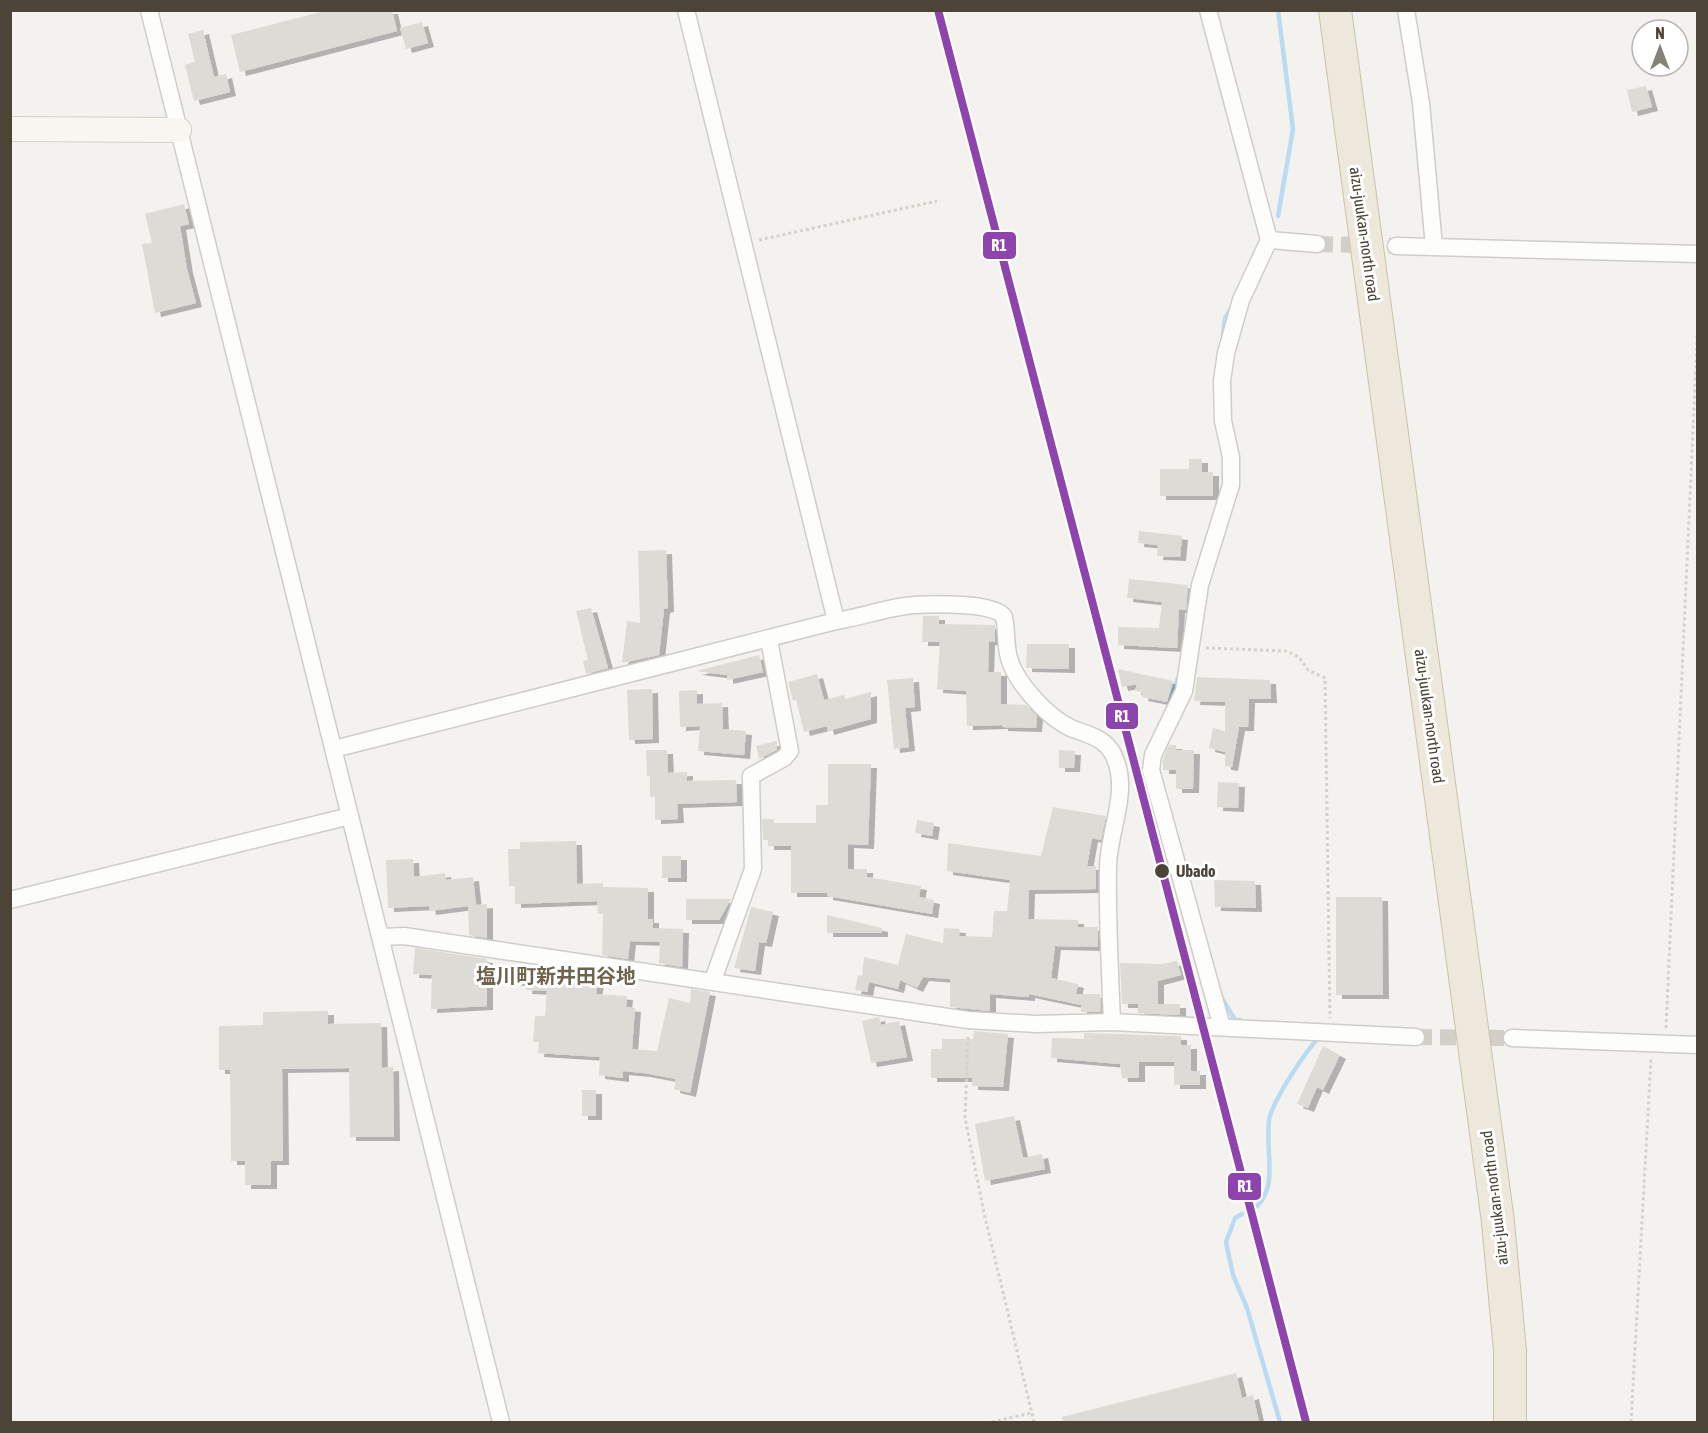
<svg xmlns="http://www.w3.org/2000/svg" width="1708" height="1433" font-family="'Asap Condensed','Noto Sans JP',sans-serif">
	<defs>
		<filter id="shadow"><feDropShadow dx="6" dy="4" stdDeviation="0" flood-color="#0004"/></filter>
	</defs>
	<rect width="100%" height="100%" fill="#f3f2ee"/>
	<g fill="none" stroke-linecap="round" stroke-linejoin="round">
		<g stroke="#bbdbf4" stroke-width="4.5">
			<polyline points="1278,216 1293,129 1278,10"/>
			<polyline points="1223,335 1225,318 1232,307"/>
			<polyline points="1169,704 1178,678"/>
			<polyline points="1220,995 1235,1020 1240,1020"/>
			<path d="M1257,1206C1280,1185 1263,1143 1270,1116C1277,1094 1304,1054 1319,1037"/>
			<polyline points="1242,1214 1235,1218 1226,1242 1233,1275 1247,1308 1280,1422"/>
		</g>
	</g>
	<g fill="#dddbd6" filter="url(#shadow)">
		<polygon points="328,10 392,10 397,31 240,72 231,35"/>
		<polygon points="422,22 428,43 406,49 400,28"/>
		<polygon points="203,30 214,77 226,74 230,92 194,101 185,65 195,62 188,34"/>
		<polygon points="1646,86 1652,107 1632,112 1627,90"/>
		<polygon points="184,204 189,224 180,226 187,269 196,303 155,313 142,244 152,243 145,214"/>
		<polygon points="1189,459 1202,459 1202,472 1213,472 1213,496 1160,496 1160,469 1189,469"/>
		<polygon points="1139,531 1182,536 1180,557 1157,556 1158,545 1138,543"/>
		<polygon points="666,550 668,608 664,609 659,655 622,663 627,621 640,623 638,551"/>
		<polygon points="1129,579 1188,585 1186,610 1179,609 1177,648 1118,645 1118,627 1159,628 1162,602 1127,598"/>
		<polygon points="591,608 608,668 586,674 583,661 588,660 576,611"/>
		<polygon points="923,616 939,616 939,624 995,625 995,642 989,641 988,672 1001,672 1001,704 1026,705 1037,716 1036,728 1002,727 1002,725 967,726 966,691 937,689 940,642 922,642"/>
		<polygon points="1027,644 1069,644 1069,669 1026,668"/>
		<polygon points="759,655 763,672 727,680 727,675 696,671"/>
		<polygon points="1118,669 1173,681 1167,702 1142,697 1143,692 1135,691 1137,684 1122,687"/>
		<polygon points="817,674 824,700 844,695 845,699 871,692 871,719 828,731 827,726 804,732 796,700 793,701 788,682"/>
		<polygon points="1197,677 1270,680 1271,699 1249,699 1248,727 1239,727 1232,767 1225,766 1225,752 1209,748 1213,728 1225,731 1225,702 1194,701"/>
		<polygon points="913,678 915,707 905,708 909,747 894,749 887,680"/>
		<polygon points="652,689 653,739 629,740 627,690"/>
		<polygon points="697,690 697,704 722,703 723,729 746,731 744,755 698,751 700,726 680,727 679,691"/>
		<polygon points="777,741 777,750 759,759 756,746"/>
		<polygon points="1169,745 1176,745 1176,750 1194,750 1193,789 1176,789 1176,770 1163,770 1163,758"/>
		<polygon points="646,750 667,750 668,773 687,772 687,781 736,780 737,802 677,804 678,819 655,820 655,797 650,797 650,776 647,776"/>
		<polygon points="1059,750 1075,751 1074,768 1059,768"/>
		<polygon points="828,764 871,764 868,845 848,844 848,869 867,869 867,877 921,886 919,897 934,900 932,914 827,896 827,893 791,893 791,846 768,846 768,840 763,840 762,819 774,819 774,823 816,823 816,805 828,805"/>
		<polygon points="1218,782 1239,783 1238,808 1217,807"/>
		<polygon points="1053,807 1106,816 1101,840 1092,838 1087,866 1096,866 1096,889 1029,890 1028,919 1078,920 1078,927 1098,927 1098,947 1055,946 1051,978 1078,984 1076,994 1100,994 1101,1012 1081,1012 1081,1005 1029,994 1029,997 990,994 990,1011 950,1007 950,979 923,977 917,988 900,980 898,989 869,982 867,992 855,990 858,975 862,976 864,957 898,965 906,934 943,943 944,928 960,929 959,936 992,937 994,911 1007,911 1010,880 947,871 948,843 1041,856"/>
		<polygon points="917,820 934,823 932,836 915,833"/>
		<polygon points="576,841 577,884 603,883 603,887 648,888 648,919 653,919 653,928 683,929 682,967 659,963 660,942 630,941 628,959 602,955 603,914 598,914 597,901 515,904 515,886 509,886 508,849 520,849 520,842"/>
		<rect x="662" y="856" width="19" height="22"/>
		<polygon points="413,859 414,877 445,873 446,880 473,877 476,905 487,904 487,938 469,935 468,906 430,911 429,906 388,908 386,860"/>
		<polygon points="1214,880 1255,881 1256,908 1215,907"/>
		<polygon points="1336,897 1382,897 1383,995 1336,995"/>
		<polygon points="686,899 731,899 719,920 686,920"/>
		<polygon points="751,907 773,912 766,943 759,942 755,971 734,968"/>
		<polygon points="827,915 882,928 882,933 827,933"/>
		<polygon points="415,948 487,959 487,1006 431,1009 432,975 413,974"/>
		<polygon points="1177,961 1181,975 1158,981 1158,1004 1180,1004 1180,1015 1138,1013 1138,1004 1122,1004 1120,963 1162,964"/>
		<polygon points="514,966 599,976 596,994 627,996 626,1007 635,1008 632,1049 657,1051 669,998 690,1003 691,989 710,992 690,1093 674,1089 676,1079 644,1073 623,1071 623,1078 599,1075 600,1057 538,1053 539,1042 533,1042 535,1016 545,1016 547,991 526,990 527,983 512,981"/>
		<polygon points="328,1011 328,1024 381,1023 382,1068 393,1067 394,1137 350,1137 349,1068 282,1069 283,1161 271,1161 271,1185 245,1185 245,1161 231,1161 230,1070 219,1070 219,1026 263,1025 263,1012"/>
		<polygon points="879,1017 881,1025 899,1021 907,1057 871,1063 862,1021"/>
		<polygon points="974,1031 1008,1034 1003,1087 972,1086 972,1078 931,1078 931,1049 942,1049 942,1039 973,1039"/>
		<polygon points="1084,1033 1181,1036 1181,1045 1191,1045 1191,1071 1200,1071 1200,1085 1174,1085 1174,1062 1139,1062 1139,1078 1122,1078 1120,1064 1051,1058 1052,1038 1084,1039"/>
		<polygon points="1323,1046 1340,1055 1323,1090 1317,1087 1308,1108 1297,1104"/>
		<rect x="582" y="1090" width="14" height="26"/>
		<polygon points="1014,1116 1023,1158 1042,1154 1045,1169 985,1181 975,1124"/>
		<polygon points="1236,1373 1242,1398 1253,1395 1259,1422 1063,1422 1062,1417"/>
	</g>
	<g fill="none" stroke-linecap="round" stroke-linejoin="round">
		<g stroke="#d2cfc9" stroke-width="16" stroke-dasharray="16 8" stroke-linecap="butt">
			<polyline points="1317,244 1396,246"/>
			<polyline points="1416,1037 1512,1038"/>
		</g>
		<defs>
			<g id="street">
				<polyline points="149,10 501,1422"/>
				<polyline points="1208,10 1269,240 1241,300 1226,353 1222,381 1223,421 1231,457 1231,485 1200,585 1184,691 1153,755 1151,770 1222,1027"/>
				<polyline points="1406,10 1421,103 1434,247"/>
				<polyline points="1269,240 1317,244"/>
				<polyline points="1396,246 1698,254"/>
				<path d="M836,621C862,617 888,607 914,605C931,604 996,602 1004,617C1007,630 1005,644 1009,658C1016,683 1050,721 1076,730C1090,735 1105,739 1113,754C1131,790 1109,829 1108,866C1107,918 1110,970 1112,1022"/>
				<polyline points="334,749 836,621 686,10"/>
				<polyline points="10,900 350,816"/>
				<polyline points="381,937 404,936 968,1020 1036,1024 1112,1022 1416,1037"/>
				<polyline points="713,980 753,869 751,776 784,758 790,751 769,640"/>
				<polyline points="1512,1038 1698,1045"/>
			</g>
			<polyline id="secondary" points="10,129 179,130"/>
			<polyline id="highway" points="1335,10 1498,1222 1510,1351 1510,1422"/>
		</defs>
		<use href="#street" stroke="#d0cdc8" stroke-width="19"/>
		<use href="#secondary" stroke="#d3d0c4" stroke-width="26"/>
		<use href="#highway" stroke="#cdc1a7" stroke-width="34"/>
		<g stroke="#d3d2cc" stroke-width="3" stroke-dasharray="3 3" stroke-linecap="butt">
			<polyline points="759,240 937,201"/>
			<polyline points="1206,648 1286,651 1299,657 1308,670 1325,678 1330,1018"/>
			<polyline points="1666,1028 1698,319"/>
			<polyline points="968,1037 965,1118 984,1213 1034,1422"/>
			<polyline points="992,1422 1031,1413"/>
			<polyline points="1631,1422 1651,1059"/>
		</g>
		<use href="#street" stroke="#fdfdfc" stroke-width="16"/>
		<use href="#secondary" stroke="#f7f6f1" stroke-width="24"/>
		<use href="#highway" stroke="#ede8db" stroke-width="32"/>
		<defs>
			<polyline id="rail-1" points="938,10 1306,1422"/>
		</defs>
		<use href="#rail-1" stroke="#fff" stroke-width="12"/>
		<use href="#rail-1" stroke="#8e44ad" stroke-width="8"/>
	</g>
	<circle fill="#4c4437" stroke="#fff" stroke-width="2" cx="1162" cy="871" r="8"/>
	<g text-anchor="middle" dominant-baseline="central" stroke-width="6" stroke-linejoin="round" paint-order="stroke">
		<g font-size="16" fill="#4c4437" stroke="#fff">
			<text transform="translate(1365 234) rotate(82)">aizu-juukan-north road</text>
			<text transform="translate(1430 716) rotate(82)">aizu-juukan-north road</text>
			<text transform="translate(1494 1198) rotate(-97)">aizu-juukan-north road</text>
		</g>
		<g font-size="16" font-weight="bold" fill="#4c4437" stroke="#fff" text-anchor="start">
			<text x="1176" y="871">Ubado</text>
		</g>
		<g font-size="20" font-weight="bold" fill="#6f634e" stroke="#fff">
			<text x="556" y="975">塩川町新井田谷地</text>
		</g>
	</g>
	<g stroke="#fff" stroke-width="2">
		<rect x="982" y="231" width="35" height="29" rx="6" fill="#8e44ad"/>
		<rect x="1105" y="702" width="34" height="28" rx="6" fill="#8e44ad"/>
		<rect x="1227" y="1172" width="35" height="29" rx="6" fill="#8e44ad"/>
	</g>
	<g font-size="16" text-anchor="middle" font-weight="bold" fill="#fff">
		<text x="999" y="251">R1</text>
		<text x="1122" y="722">R1</text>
		<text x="1245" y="1192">R1</text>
	</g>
	<rect width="1708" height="1433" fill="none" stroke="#4c4437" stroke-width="24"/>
	<g transform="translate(1660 48)"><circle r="28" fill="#ffffff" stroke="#b7b4af" stroke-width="1.5"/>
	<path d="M0-4.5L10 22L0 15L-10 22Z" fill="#868177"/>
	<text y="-9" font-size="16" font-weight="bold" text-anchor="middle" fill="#4c4437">N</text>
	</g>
</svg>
